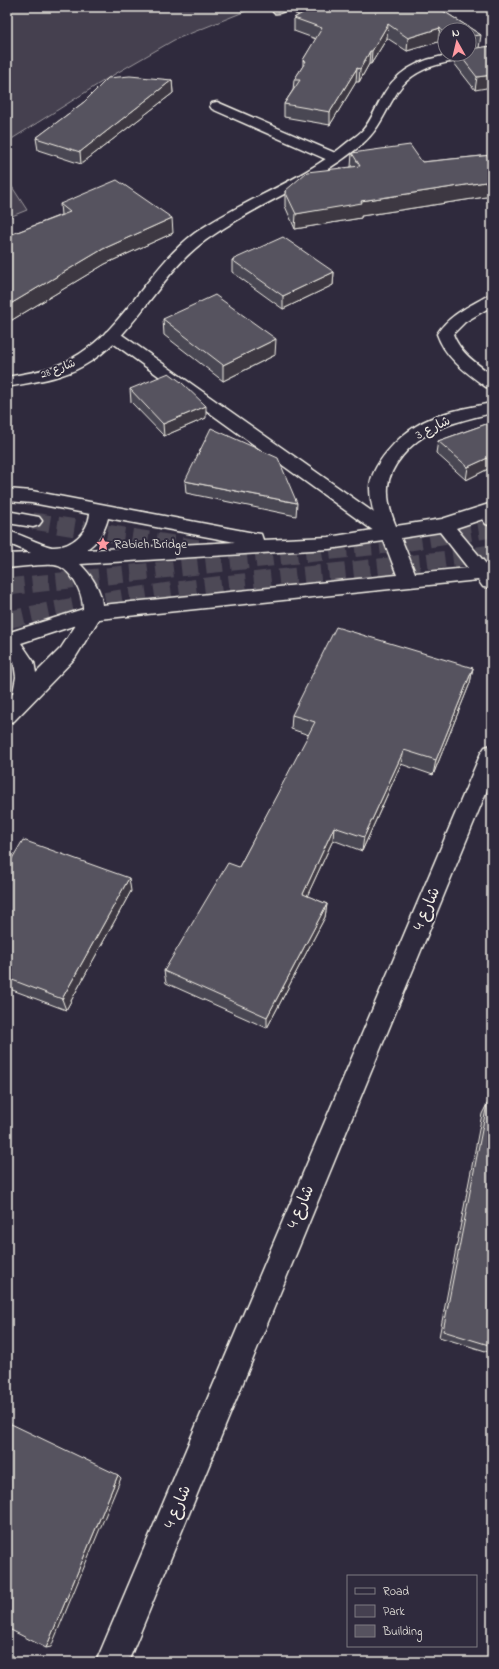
<svg xmlns="http://www.w3.org/2000/svg" width="499" height="1669" font-family="'Indie Flower','Playpen Sans Arabic',sans-serif">
	<rect width="100%" height="100%" fill="#2f2a3d"/>
	<filter id="ink" filterUnits="userSpaceOnUse"><feTurbulence type="fractalNoise" baseFrequency=".025" numOctaves="2"/><feDisplacementMap in="SourceGraphic" scale="8" xChannelSelector="R" yChannelSelector="G"/><feConvolveMatrix kernelMatrix="1 2 1 2 8 2 1 2 1" color-interpolation-filters="sRGB"/></filter>
	<g filter="url(#ink)">
		<g fill="#454050" stroke="#9c989c">
			<polygon points="7,7 256,7 174,40 108,78 7,142"/>
			<polygon points="7,179 27,210 7,218"/>
		</g>
		<g fill="none" stroke-linecap="round" stroke-linejoin="round">
			<g stroke="#4d4857" stroke-width="17" stroke-dasharray="17 8" stroke-linecap="butt">
				<polyline points="33,521 211,550"/>
				<polyline points="7,587 397,544 492,529"/>
				<path d="M7,620C166,583 331,576 492,553"/>
			</g>
			<defs>
				<g id="street">
					<path d="M274,7H288C284,12 280,14 274,13L272,10Z"/>
					<polygon points="217,102 340,155 342,158 340,161 335,162 330,161 212,109 210,106 212,103"/>
					<path d="M492,294V306L465,322L453,334C460,353 476,363 492,375V388L486,387C466,372 446,359 437,334C449,315 468,307 487,296Z"/>
					<polygon points="112,330 118,332 397,529 400,534 397,539 391,540 385,539 106,338 104,335 106,332"/>
				</g>
				<g id="secondary">
					<path d="M492,49V57C460,60 418,61 398,91C382,116 380,131 355,150C309,186 253,206 206,240C158,274 136,337 83,366C60,379 32,382 7,387V377C29,373 51,370 71,359C124,331 147,268 195,233C244,199 303,181 348,142C353,138 358,135 362,131C372,120 377,104 385,92C403,63 436,54 469,54V51Z"/>
					<path d="M492,403V413C471,418 449,423 430,433C412,442 389,466 388,487C387,501 391,514 396,526L442,519L492,503V516L456,528L492,571V588L483,587L478,580L99,619L75,658L14,721L7,723V702L13,693L16,677L14,662L7,653V633L83,609C84,594 70,566 54,565C39,564 22,567 7,568V554L31,553L7,543V531C19,533 47,548 54,547C72,547 88,532 90,514L32,503L7,501V489L32,491L254,533L261,534L263,540L329,537L379,529C374,515 370,502 370,487C371,465 398,437 416,426C438,412 467,408 492,403ZM108,518L235,542L85,550C97,543 105,531 108,518ZM440,532L468,568L415,573L401,538ZM384,541L397,575L102,605C101,589 91,575 80,564L329,549ZM76,625L61,648L36,673L34,662L21,643Z"/>
					<polygon points="492,745 492,778 128,1662 96,1662 481,753 485,747"/>
				</g>
				<g id="highway">
					<polygon points="7,511 39,517 42,521 39,525 33,527 7,523"/>
					<polygon points="492,512 492,526 486,524 483,520 486,514"/>
					<polygon points="492,565 492,579 483,580 476,578 474,573 476,568"/>
				</g>
			</defs>
			<use href="#street" stroke="#f4f1e8" stroke-width="3"/>
			<use href="#secondary" stroke="#f4f1e8" stroke-width="3"/>
			<use href="#highway" stroke="#f4f1e8" stroke-width="3"/>
			<use href="#street" fill="#2f2a3d" fill-rule="evenodd"/>
			<use href="#secondary" fill="#2f2a3d" fill-rule="evenodd"/>
			<use href="#highway" fill="#2f2a3d" fill-rule="evenodd"/>
		</g>
		<g fill="#4a4752" stroke="#f4f1e8">
			<polygon points="295,7 437,7 481,35 479,48 492,46 475,90 454,63 456,54 469,54 469,30 445,30 445,51 438,42 407,51 387,38 371,64 369,64 359,82 356,82 330,125 284,117 284,104 293,90 294,80 303,66 303,60 316,39 294,31 294,18 299,15 295,14"/>
			<polygon points="172,80 173,93 81,164 38,150 36,138 84,102"/>
			<polygon points="352,153 422,162 492,155 492,196 361,216 361,218 295,229 285,206 285,191 351,167"/>
			<polygon points="60,204 173,233 105,264 7,323 7,236 61,215"/>
			<polygon points="232,260 334,272 333,285 283,309 232,272"/>
			<polygon points="163,319 275,355 223,381 164,335"/>
			<polygon points="130,389 206,418 164,436 131,402"/>
			<polygon points="492,422 492,467 466,480 436,453 438,441"/>
			<polygon points="185,481 297,503 296,516 186,493"/>
			<polygon points="473,668 470,683 433,775 401,764 362,851 333,840 307,896 327,904 325,917 267,1028 166,983 164,971 239,867 309,735 291,729 292,715"/>
			<polygon points="7,867 131,891 66,1010 7,988"/>
			<polygon points="487,1104 492,1105 492,1353 439,1337 482,1114"/>
		</g>
		<g fill="#3c3942" stroke="#f4f1e8">
			<polygon points="388,24 387,38 371,64 372,51"/>
			<polygon points="440,28 438,42 407,51 408,38"/>
			<polygon points="471,36 469,49 469,39"/>
			<polygon points="370,51 369,64 359,82 360,69"/>
			<polygon points="357,68 356,82 330,125 330,112"/>
			<polygon points="492,75 492,87 475,90 477,77"/>
			<polygon points="172,80 173,93 81,164 80,152"/>
			<polygon points="492,181 492,196 361,216 361,218 295,229 296,214 361,201"/>
			<polygon points="172,218 173,233 105,264 7,323 7,306 103,249"/>
			<polygon points="334,272 333,285 283,309 283,296"/>
			<polygon points="276,339 275,355 223,381 223,365"/>
			<polygon points="206,406 206,418 164,436 163,424"/>
			<polygon points="492,456 492,467 466,480 468,467"/>
			<polygon points="473,668 470,683 433,775 436,760"/>
			<polygon points="404,750 401,764 362,851 364,837"/>
			<polygon points="334,827 333,840 302,907 303,894"/>
			<polygon points="129,878 131,891 66,1010 62,999"/>
			<polygon points="327,904 325,917 267,1028 267,1017"/>
			<polygon points="118,1475 121,1478 51,1647 46,1648"/>
		</g>
		<g fill="#56525f" stroke="#f4f1e8">
			<polygon points="313,7 437,7 481,35 471,36 469,39 469,30 445,30 445,35 440,28 408,38 388,24 372,51 370,51 360,69 357,68 330,112 284,104 300,80 294,80 306,61 303,60 322,28 294,18"/>
			<polygon points="492,46 492,75 477,77 459,54 469,54 469,49"/>
			<polygon points="130,76 172,80 80,152 36,138 84,102 108,78"/>
			<polygon points="410,145 422,162 492,155 492,181 361,201 362,203 296,214 285,191 307,172 360,166 352,153"/>
			<polygon points="117,180 172,218 103,249 7,306 7,236 70,212 60,204"/>
			<polygon points="283,237 334,272 283,296 232,260"/>
			<polygon points="215,295 276,339 223,365 163,319"/>
			<polygon points="169,373 181,382 206,406 163,424 130,389"/>
			<polygon points="492,422 492,456 468,467 438,441"/>
			<polygon points="211,428 278,458 297,503 185,481"/>
			<polygon points="336,627 473,668 436,760 404,750 364,837 334,827 303,894 327,904 267,1017 164,971 228,863 239,867 315,722 292,715"/>
			<polygon points="23,840 129,878 62,999 7,978 7,867"/>
			<polygon points="487,1104 492,1105 492,1346 443,1331"/>
			<polygon points="7,1422 118,1475 46,1648 7,1628"/>
		</g>
	</g>
	<defs>
		<symbol id="sight-bare" viewBox="-9 -9 18 18"><path d="M0-6L1.8-2.2L6-1.7L2.9 1.2L3.7 5.4L0 3.3L-3.7 5.4L-2.9 1.2L-6-1.7L-1.8-2.2Z" fill="#ff9aa2" stroke="#2f2a3d" stroke-width="2.5" paint-order="stroke"/></symbol>
	</defs>
	<g fill-rule="evenodd">
		<use href="#sight-bare" x="93" y="534" width="20" height="20"/>
	</g>
	<g text-anchor="middle" dominant-baseline="central" stroke-width="4" stroke-linejoin="round" paint-order="stroke">
		<g font-size="11" fill="#f4f1e8" stroke="#2f2a3d">
			<text transform="translate(58 369) rotate(-20)">شارع 28</text>
		</g>
		<g font-size="13" fill="#f4f1e8" stroke="#2f2a3d">
			<text transform="translate(433 428) rotate(-26)">شارع 3</text>
		</g>
		<g font-size="13" fill="#f4f1e8" stroke="#2f2a3d" text-anchor="start">
			<text x="114" y="544">Rabieh Bridge</text>
		</g>
		<g font-size="16" fill="#f4f1e8" stroke="#2f2a3d">
			<text transform="translate(427 909) rotate(-67)">شارع 4</text>
			<text transform="translate(301 1207) rotate(-67)">شارع 4</text>
			<text transform="translate(178 1507) rotate(-67)">شارع 4</text>
		</g>
	</g>
	<rect width="499" height="1669" fill="none" stroke="#2f2a3d" stroke-width="24"/>
	<rect x="12" y="12" width="475" height="1645" fill="none" stroke="#f4f1e8" stroke-width="1.5" filter="url(#ink)"/>
	<rect x="347" y="1575" width="130" height="72" fill="#2f2a3d" stroke="#7e7a81"/>
	<rect x="355" y="1588" width="20" height="6" fill="#2f2a3d" stroke="#7e7a81"/>
	<text x="383" y="1595" font-size="12" fill="#f4f1e8">Road</text>
	<rect x="355" y="1605" width="20" height="12" fill="#454050" stroke="#7e7a81"/>
	<text x="383" y="1615" font-size="12" fill="#f4f1e8">Park</text>
	<rect x="355" y="1625" width="20" height="12" fill="#56525f" stroke="#7e7a81"/>
	<text x="383" y="1635" font-size="12" fill="#f4f1e8">Building</text>
	<g transform="translate(457 42) rotate(352)"><circle r="19" fill="#2f2a3d" stroke="#7e7a81"/>
	<path d="M0-3L7 15L0 10L-7 15Z" fill="#ff9aa2"/>
	<text y="-6" font-size="11" font-weight="bold" text-anchor="middle" fill="#f4f1e8">N</text>
	</g>
</svg>
